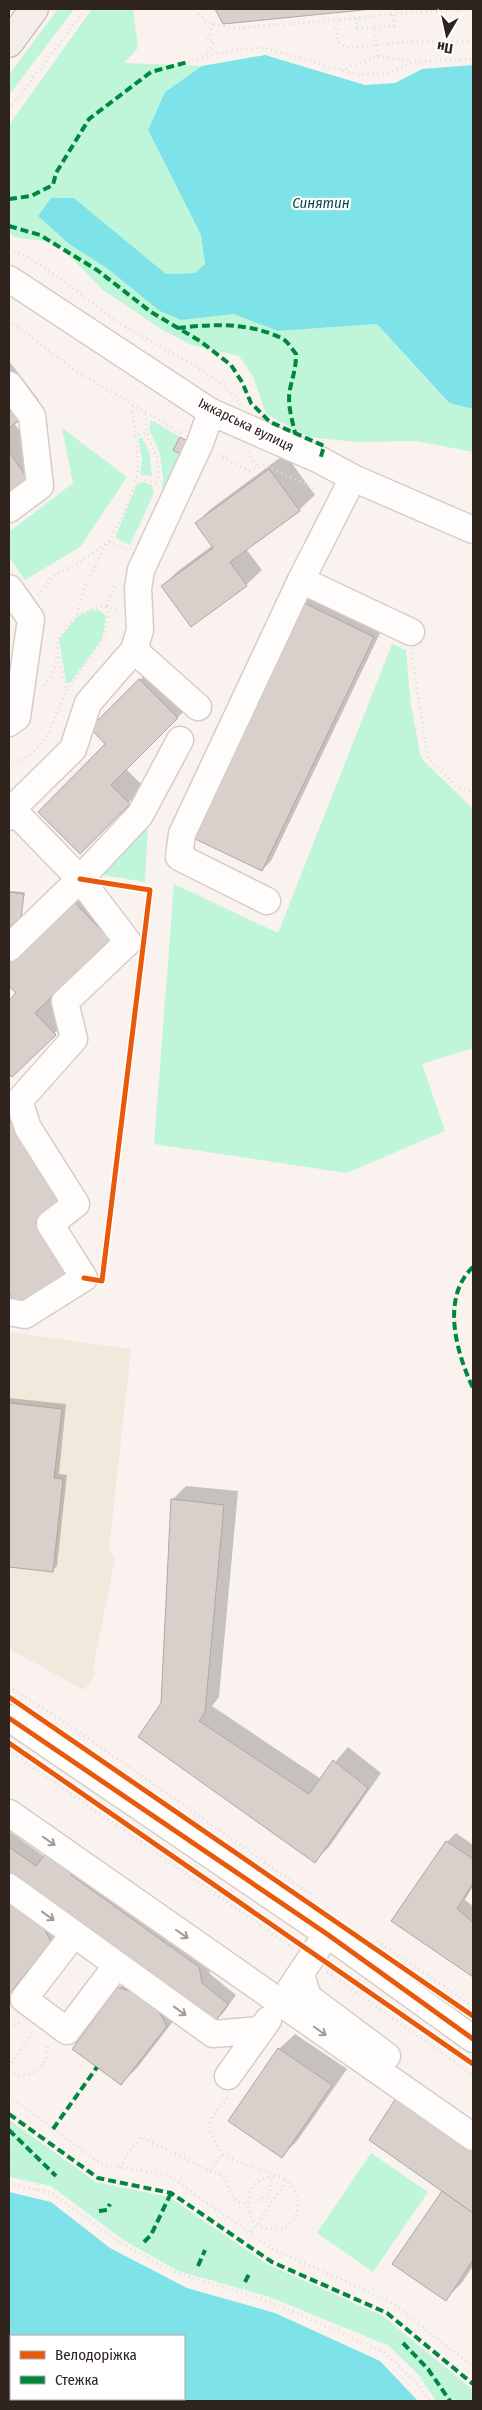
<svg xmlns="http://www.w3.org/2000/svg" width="482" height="2410" font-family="'Fira Sans Condensed',sans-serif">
	<rect width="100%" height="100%" fill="#f9f2ee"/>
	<polygon fill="#f3e8dc" points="9,1332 131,1349 109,1549 115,1559 93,1668 96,1673 84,1690 9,1649"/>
	<g fill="#bff6d9">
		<polygon points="58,9 74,9 9,95 9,75"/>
		<polygon points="92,9 133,9 138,48 124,63 202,66 165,92 148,130 201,235 205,264 195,273 166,274 94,215 51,198 38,216 69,244 108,269 210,315 233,314 278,331 377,324 448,403 473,409 473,452 417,441 356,442 309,437 266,414 253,376 239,356 191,345 161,329 103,290 62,248 49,242 15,237 9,233 9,125"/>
		<polygon points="151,420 180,437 173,450 184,456 161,501 163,478 160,454 149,429"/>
		<polygon points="62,428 127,477 80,547 25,580 9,557 9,532 73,483"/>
		<polygon points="142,437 149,451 152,476 140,475 142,458 138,439"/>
		<polygon points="142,482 152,485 154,493 130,545 115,538 137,484"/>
		<polygon points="92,610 101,611 106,616 102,639 70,683 66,682 59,639 78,616"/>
		<polygon points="392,644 406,650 411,705 421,758 473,809 473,1048 422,1064 445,1131 347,1173 154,1144 174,884 278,933"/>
		<polygon points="148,825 145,882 97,874"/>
		<polygon points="9,2120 96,2182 169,2197 267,2264 383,2316 473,2390 473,2401 436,2401 418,2374 389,2346 270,2297 178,2271 122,2239 51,2186 9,2177"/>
		<polygon points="371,2153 428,2192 373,2272 317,2233"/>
	</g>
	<g fill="#7ee3e8" fill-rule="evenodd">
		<polygon points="265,55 365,85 395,83 422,69 473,65 473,409 449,403 377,324 278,331 233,314 181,320 160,311 108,269 69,244 38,216 51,198 74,198 166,274 195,273 205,264 201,235 148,130 165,92 202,66"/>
		<path d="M9,2192L51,2202L110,2248L187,2288L275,2313L380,2361L418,2401H9ZM11,2336H184V2399H11Z"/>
	</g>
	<g fill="#0003">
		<polygon points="216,9 360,9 224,23"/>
		<polygon points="9,361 39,400 14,423 46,467 9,496"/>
		<polygon points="285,454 315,495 299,510 246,549 262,570 246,585 191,625 162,586 178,571 213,545 196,523 212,508"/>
		<polygon points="312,594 383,627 271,861 262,870 303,603"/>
		<polygon points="155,665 193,702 126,769 144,787 80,852 107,744 91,728"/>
		<polygon points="87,884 126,924 50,997 70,1018 12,1075 9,1072 9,1001 17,993 9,984 9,960"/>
		<polygon points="9,891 25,892 19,925 9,923"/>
		<polygon points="27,1107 77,1189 18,1305 9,1291 9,1118"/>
		<polygon points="9,1398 66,1404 59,1474 67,1475 57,1566 52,1571 9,1566"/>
		<polygon points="186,1486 238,1491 219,1697 212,1706 321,1779 348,1747 381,1773 329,1847 315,1861 162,1703 172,1500"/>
		<polygon points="9,1831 45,1857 47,1854 207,1958 210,1974 236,1995 224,2012 215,2021 182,2010 137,2068 121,2083 119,1988 135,1973 66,1926 9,1993 9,1900 40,1894 9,1872"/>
		<polygon points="456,1833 473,1845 473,1886 465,1900 473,1906 473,1976 393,1921 447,1842"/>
		<polygon points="295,2034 347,2069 297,2141 282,2156 279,2049"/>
		<polygon points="473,2137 473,2266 461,2284 445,2299 443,2192"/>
	</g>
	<g fill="#d9d0cb" stroke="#afa7a3">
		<polygon points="215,9 373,9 223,24"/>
		<polygon points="9,397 24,417 9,428"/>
		<polygon points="180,437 191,443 184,456 173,450"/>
		<polygon points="9,452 31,483 9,498"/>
		<polygon points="269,469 300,511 230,562 247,586 191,627 161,586 213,548 195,523"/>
		<polygon points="302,602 374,637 262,871 189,836"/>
		<polygon points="139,679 178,718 111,785 130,804 80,854 38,812 105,744 90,728"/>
		<polygon points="9,892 24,894 20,926 9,925"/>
		<polygon points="71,899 111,940 35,1013 56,1035 12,1077 9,1074 9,1000 16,993 9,986 9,959"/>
		<polygon points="11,1122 62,1206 35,1222 68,1277 17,1307 9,1293 9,1123"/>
		<polygon points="9,1403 62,1409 54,1478 63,1479 53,1572 9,1567"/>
		<polygon points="171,1499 224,1505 205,1712 199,1721 309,1794 333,1760 368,1788 315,1863 138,1737 161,1703"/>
		<polygon points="446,1841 473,1859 473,1883 457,1909 473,1922 473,1977 391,1921"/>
		<polygon points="9,1847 36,1866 46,1853 73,1873 71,1875 199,1967 202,1983 228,2004 215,2022 9,1873"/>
		<polygon points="9,1905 26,1911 42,1924 51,1942 9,1994"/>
		<polygon points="118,1987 138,1994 156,2007 167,2026 121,2085 72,2049"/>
		<polygon points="278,2048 332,2085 282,2158 228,2121"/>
		<polygon points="396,2098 473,2152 473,2213 369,2140"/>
		<polygon points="442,2191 473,2213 473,2260 446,2301 392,2264"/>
	</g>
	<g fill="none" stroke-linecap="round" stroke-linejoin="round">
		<defs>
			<g id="minor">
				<polyline points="9,279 211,412 320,460 353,478 473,530"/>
				<polyline points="9,385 32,416 40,486 9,509"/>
				<polyline points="353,478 301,580 411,632"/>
				<polyline points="9,588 31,619 17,717 9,723"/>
				<polyline points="134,650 198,707"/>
				<polyline points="12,809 73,749 88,703 134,650 140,630 138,588 141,570 200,443 211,412"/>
				<polyline points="9,817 12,809 80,879 140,815 180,740"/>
				<polyline points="267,901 179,857 182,834 301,580"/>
				<polyline points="9,948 80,879 128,942 65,1002 74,1039 19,1101 28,1128 76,1204 50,1224 84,1278 25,1315 9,1312"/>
				<polyline points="9,1718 327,1934 473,2039"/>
				<polyline points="9,1813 473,2137"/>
				<polyline points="9,1887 213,2034 261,2030"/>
				<polyline points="74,1934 24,1999 67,2031 117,1965"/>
				<polyline points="301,1975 308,1997 387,2056"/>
				<polyline points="291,1988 327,1934"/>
				<polyline points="228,2076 268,2020"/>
			</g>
			<polyline id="major" points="9,43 34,9"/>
		</defs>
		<use href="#minor" stroke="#d6cdc8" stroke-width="29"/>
		<use href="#major" stroke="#c3b3ae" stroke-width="30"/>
		<g stroke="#e0dedc" stroke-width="3" stroke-dasharray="1 4" stroke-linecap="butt">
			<polyline points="196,9 205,21 214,24 207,39 214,42 206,55"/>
			<polyline points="391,14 467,9"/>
			<polyline points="214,24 236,28 339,20"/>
			<polyline points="374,27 394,26 393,14 339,20 336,29 338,42 349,48 405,42 473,41"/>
			<polyline points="378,56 412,62"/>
			<path d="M188,62C212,53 239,48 265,48L359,75L389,73L413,62L473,59"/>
			<polyline points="341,70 378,56 374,27 357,28 356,17"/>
			<polyline points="9,109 86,9"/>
			<path d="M9,249C50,265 83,298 120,323C149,343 221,374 238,401"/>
			<polyline points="9,320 74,370 181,433"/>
			<polyline points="145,414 148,438 157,456 159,478"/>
			<polyline points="134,436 147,433"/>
			<polyline points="248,452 257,466"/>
			<polyline points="218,455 250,471 265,465 315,489"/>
			<polyline points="136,477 159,484"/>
			<polyline points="38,595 55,574 78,564 110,541 127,550"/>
			<polyline points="107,605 118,612"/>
			<path d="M77,614C80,605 82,594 86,585C101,549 127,517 136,478C141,456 134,430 132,406"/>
			<polyline points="411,653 428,758 457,787 473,792"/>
			<polyline points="59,657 66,690"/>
			<path d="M44,685C56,671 59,656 58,639L77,615L106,605L116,585"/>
			<polyline points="9,768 35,751 48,735 66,691 103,640 108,617 106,605"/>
			<polyline points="110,884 150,890 146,930"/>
			<polyline points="104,1267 142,959"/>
			<polyline points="9,1686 89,1739 313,1896"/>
			<polyline points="9,1751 293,1948"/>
			<polyline points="377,1941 473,2006"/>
			<polyline points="327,1972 473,2075"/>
			<polyline points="9,2026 20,2023"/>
			<polyline points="9,2067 33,2032"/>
			<path d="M9,2072C30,2083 51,2065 47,2043"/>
			<polyline points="9,2096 101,2164 168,2175 271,2248 393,2303 473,2367"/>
			<polyline points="9,2127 15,2118"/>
			<path d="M222,2155C205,2122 204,2125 228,2097"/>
			<polyline points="9,2156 56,2176 242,2268 296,2290 403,2343 472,2401"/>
			<polyline points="119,2167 141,2137 210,2171 222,2155 287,2180 251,2233"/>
			<polyline points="9,2169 52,2176"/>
			<path d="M210,2171C232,2174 224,2191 237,2201C247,2207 263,2201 269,2192C271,2187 271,2181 272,2176"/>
			<path d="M274,2177C239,2176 239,2231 275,2229C302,2228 304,2196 287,2180"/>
			<polyline points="62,2181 122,2230 144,2242 198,2266 245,2282 289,2289"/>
			<polyline points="9,2184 52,2193 116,2240 171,2271 274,2303 384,2352 416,2382 430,2401"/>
			<polyline points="37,2190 41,2175"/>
			<polyline points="116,2240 122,2230"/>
			<polyline points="427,2360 418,2350 473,2395"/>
		</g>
		<use href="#minor" stroke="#fefdfc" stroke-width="26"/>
		<use href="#major" stroke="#f5edeb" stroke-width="28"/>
		<g stroke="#00873e" stroke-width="4" stroke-dasharray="8 4" stroke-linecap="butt">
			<polyline points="9,199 31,196 53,185 56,173 89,119 151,72 188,62"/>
			<polyline points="9,226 40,235 97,270 151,312 200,341 231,365 242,382 251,403 270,422 324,446 320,460"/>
			<path d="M178,328C213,324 250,322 283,339C288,342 292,349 296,354C296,369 293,375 290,389C287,404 292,419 295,433"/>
			<path d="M473,1267C440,1298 457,1354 473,1388"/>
			<polyline points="9,2114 98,2178 171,2193 272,2262 387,2313 473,2384"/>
			<polyline points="53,2129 97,2067"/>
			<polyline points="9,2130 56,2176"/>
			<polyline points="99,2211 107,2210 110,2204"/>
			<polyline points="144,2242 151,2235 171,2193"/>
			<polyline points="198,2266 205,2250"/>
			<polyline points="245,2282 250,2272"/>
			<polyline points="403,2343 428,2369 450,2401"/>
		</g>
		<defs>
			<g id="cycleway">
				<polyline points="80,879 150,890 102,1281 84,1278"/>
				<polyline points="9,1697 473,2016"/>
				<polyline points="9,1718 327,1934 473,2039"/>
				<polyline points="9,1743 473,2064"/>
			</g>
		</defs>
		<use href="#cycleway" stroke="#fff" stroke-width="8"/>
		<use href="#cycleway" stroke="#e8590c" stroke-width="5"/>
	</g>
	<defs><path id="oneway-shaft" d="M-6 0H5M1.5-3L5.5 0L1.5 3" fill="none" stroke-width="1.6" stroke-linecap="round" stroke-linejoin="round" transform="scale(1.25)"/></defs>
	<g stroke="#a09b98">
		<use href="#oneway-shaft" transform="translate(49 1841) rotate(35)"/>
		<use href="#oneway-shaft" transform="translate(48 1916) rotate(36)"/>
		<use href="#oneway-shaft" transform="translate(182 1934) rotate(35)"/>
		<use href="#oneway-shaft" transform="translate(180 2011) rotate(36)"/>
		<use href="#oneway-shaft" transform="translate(320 2031) rotate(35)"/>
	</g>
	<g text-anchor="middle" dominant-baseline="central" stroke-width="4.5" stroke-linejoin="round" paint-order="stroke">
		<g font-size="14" fill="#2e231d" stroke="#fff">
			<text transform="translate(246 425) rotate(26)">Іжкарська вулиця</text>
		</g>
		<g font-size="15" font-style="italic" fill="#074b4e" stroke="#fff">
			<text x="321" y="203">Синятин</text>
		</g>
	</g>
	<rect width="482" height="2410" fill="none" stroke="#2e231d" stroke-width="20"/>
	<rect x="10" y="2335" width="175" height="65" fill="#ffffff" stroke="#aba7a5"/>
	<rect x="20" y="2351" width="25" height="8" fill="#e8590c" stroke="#aba7a5"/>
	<text x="55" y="2360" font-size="15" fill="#2e231d">Велодоріжка</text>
	<rect x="20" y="2376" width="25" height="8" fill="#00873e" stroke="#aba7a5"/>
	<text x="55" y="2385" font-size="15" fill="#2e231d">Стежка</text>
	<g transform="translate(447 35) rotate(189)" stroke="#ffffff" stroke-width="4" paint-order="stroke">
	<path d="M0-4L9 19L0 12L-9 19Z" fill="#2e231d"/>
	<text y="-8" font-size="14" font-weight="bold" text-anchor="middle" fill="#2e231d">Пн</text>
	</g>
</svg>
